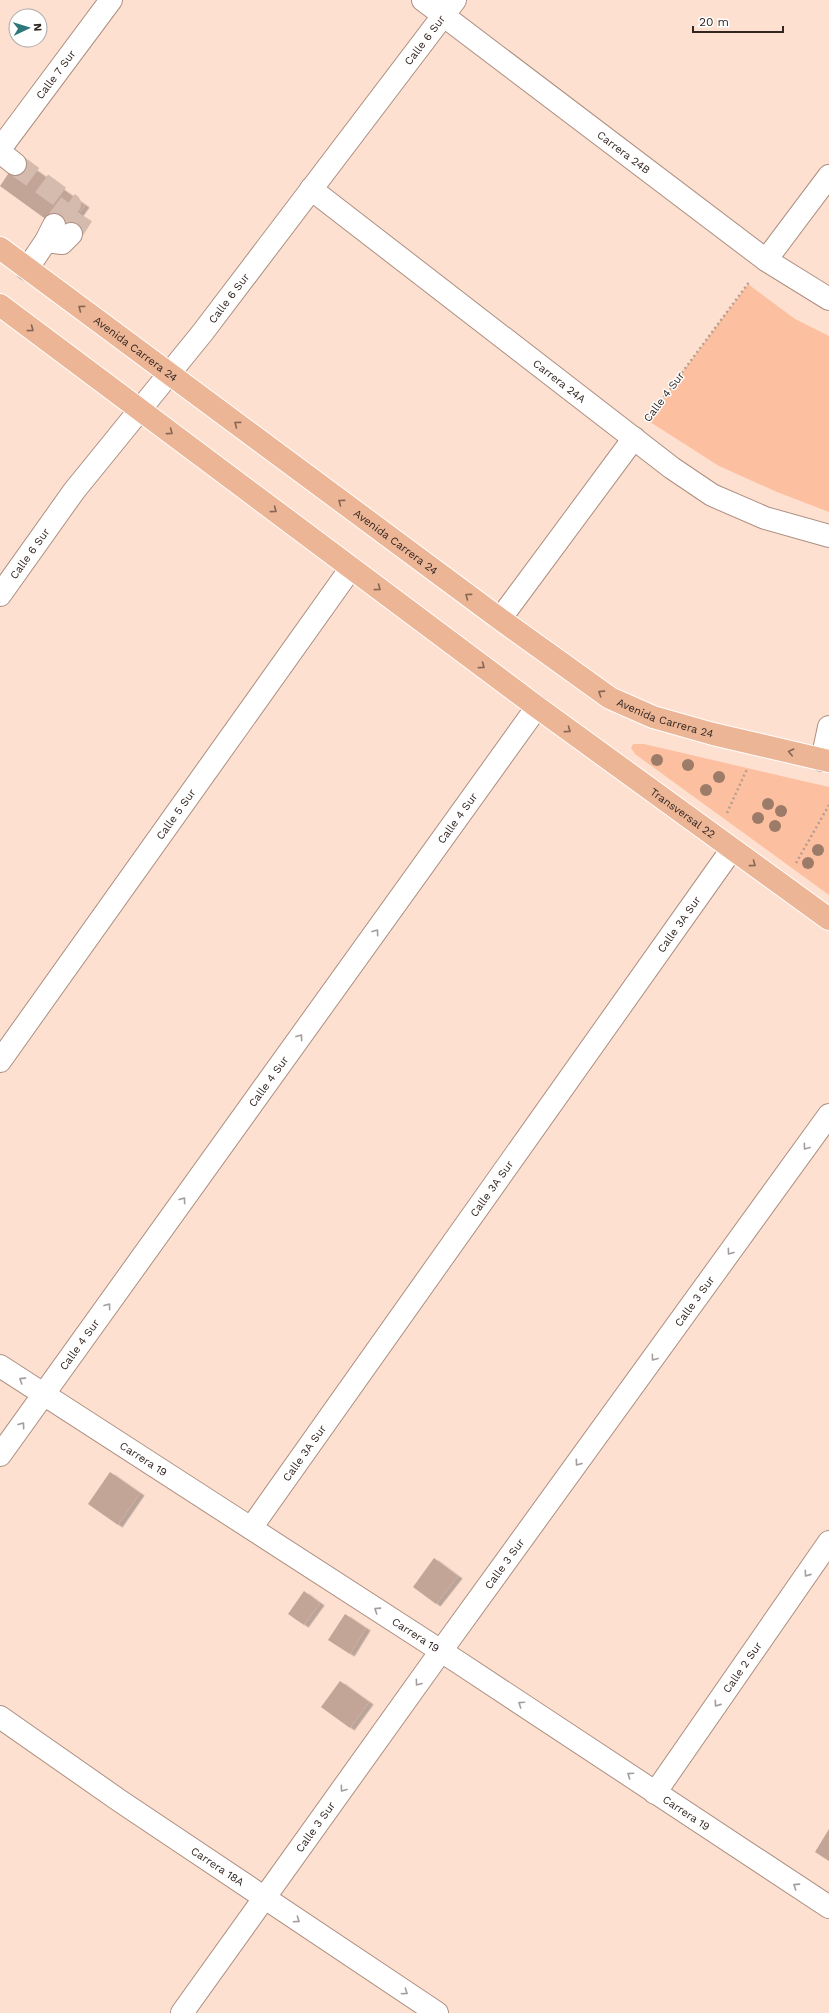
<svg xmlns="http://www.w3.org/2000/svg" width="829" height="2013" font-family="'Work Sans',sans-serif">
	<defs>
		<filter id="shadow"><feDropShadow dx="4.5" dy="2.5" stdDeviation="0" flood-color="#0004"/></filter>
	</defs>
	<rect width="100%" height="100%" fill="#fee0d0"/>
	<g fill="#fcc0a0">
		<polygon points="748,284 795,319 829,336 829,512 777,492 719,466 647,420"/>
		<polygon points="633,744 644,744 829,787 829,895 635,754 631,748"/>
	</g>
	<g fill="#c2a596" filter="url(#shadow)">
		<polygon points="19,158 85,205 65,233 0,186"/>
		<polygon points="110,1472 140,1493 118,1525 88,1504"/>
		<polygon points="434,1558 458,1576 436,1604 413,1587"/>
		<polygon points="304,1591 320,1603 304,1625 288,1614"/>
		<polygon points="345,1614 366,1628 350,1654 328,1640"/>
		<polygon points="340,1681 369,1702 350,1728 321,1707"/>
		<polygon points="829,1829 829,1861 815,1852"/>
	</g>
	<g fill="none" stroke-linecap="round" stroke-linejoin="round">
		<g stroke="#d5bbad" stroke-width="22" stroke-dasharray="22 11" stroke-linecap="butt">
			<polyline points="15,164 70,204 54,225"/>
			<polyline points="71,234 88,207"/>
		</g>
		<defs>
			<g id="minor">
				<path id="s1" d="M423,0L766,260L829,299"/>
				<path id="s2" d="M0,149L111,0"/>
				<polyline points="0,152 15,164"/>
				<path id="s3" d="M311,189L672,468L712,495L765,518L829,536"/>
				<polyline points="46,241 62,243 71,234"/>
				<polyline points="766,260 829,176"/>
				<polyline points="27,269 46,241 54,225"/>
				<path id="s4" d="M0,595L74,491L203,332L455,0"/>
				<polyline points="500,619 634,438"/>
				<polyline points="822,760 829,727"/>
				<path id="s5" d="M0,1061L351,568"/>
				<path id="s6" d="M0,1366L458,1662L829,1907"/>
				<path id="s7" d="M0,1455L537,707"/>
				<path id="s8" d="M251,1528L732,849"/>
				<path id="s9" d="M0,1717L120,1801L437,2013"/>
				<path id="s10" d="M655,1793L829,1542"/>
				<path id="s11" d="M182,2013L441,1651L829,1115"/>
			</g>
			<g id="major">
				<path id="s12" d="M0,248L500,619L610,698L653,717L713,734L829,761"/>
				<path id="s13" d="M0,305L537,707L829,919"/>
			</g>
		</defs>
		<use href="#minor" stroke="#ac8f81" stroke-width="24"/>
		<use href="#major" stroke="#fff" stroke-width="24"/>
		<g stroke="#b59d91" stroke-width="2.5" stroke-dasharray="2 3" stroke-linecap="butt">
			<polyline points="649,417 750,281"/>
			<polyline points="727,813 747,769"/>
			<polyline points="796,863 829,805"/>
		</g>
		<use href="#minor" stroke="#fff" stroke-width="22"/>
		<use href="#major" stroke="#ecb595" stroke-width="22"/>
	</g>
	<g fill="#9c7b68">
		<circle cx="657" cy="760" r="6"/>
		<circle cx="688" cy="765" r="6"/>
		<circle cx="719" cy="777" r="6"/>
		<circle cx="706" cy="790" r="6"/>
		<circle cx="768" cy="804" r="6"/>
		<circle cx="781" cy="811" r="6"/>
		<circle cx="758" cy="818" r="6"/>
		<circle cx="775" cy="826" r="6"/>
		<circle cx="818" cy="850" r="6"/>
		<circle cx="808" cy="863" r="6"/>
	</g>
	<defs><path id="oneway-chevron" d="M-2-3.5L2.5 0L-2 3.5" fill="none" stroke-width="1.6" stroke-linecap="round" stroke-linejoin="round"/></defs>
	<g stroke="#866655">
		<use href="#oneway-chevron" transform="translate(81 308) rotate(-143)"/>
		<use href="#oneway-chevron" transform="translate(31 329) rotate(37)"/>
		<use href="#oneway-chevron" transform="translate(237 424) rotate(-143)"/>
		<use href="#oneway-chevron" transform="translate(170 432) rotate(37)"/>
		<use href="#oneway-chevron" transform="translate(341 502) rotate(-143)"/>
		<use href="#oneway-chevron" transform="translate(274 510) rotate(37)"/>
		<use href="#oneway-chevron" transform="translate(378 588) rotate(37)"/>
		<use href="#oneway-chevron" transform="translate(468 596) rotate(-143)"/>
		<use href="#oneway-chevron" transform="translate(482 666) rotate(37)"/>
		<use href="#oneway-chevron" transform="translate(601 693) rotate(-147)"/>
		<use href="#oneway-chevron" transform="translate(568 730) rotate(36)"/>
		<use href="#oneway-chevron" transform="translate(791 752) rotate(-167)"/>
		<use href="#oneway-chevron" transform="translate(753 864) rotate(36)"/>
	</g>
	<g stroke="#a39d9b">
		<use href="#oneway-chevron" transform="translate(376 932) rotate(-54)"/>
		<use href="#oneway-chevron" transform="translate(300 1037) rotate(-54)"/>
		<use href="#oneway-chevron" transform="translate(806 1147) rotate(126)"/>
		<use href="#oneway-chevron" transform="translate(183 1200) rotate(-54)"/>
		<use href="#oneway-chevron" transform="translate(730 1252) rotate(126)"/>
		<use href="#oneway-chevron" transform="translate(108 1306) rotate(-54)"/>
		<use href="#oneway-chevron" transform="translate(654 1358) rotate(126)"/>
		<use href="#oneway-chevron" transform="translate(22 1380) rotate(-147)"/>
		<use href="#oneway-chevron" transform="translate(22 1425) rotate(-54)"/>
		<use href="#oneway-chevron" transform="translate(578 1463) rotate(126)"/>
		<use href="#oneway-chevron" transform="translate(807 1574) rotate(125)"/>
		<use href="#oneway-chevron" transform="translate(377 1610) rotate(-147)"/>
		<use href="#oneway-chevron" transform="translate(418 1683) rotate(126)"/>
		<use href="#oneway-chevron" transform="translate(521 1704) rotate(-146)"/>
		<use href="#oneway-chevron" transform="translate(717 1704) rotate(125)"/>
		<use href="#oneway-chevron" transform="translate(630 1775) rotate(-146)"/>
		<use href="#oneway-chevron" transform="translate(343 1789) rotate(126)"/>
		<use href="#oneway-chevron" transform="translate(796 1886) rotate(-147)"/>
		<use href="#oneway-chevron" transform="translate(297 1920) rotate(34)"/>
		<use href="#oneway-chevron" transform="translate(405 1992) rotate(34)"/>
	</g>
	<g text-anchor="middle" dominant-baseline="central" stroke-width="3" stroke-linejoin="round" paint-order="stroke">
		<g font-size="11" fill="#322621" stroke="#fff">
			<text stroke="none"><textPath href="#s4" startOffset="699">Calle 6 Sur</textPath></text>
			<text stroke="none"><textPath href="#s2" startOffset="93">Calle 7 Sur</textPath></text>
			<text stroke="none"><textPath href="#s1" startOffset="252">Carrera 24B</textPath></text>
			<text stroke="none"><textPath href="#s4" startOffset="375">Calle 6 Sur</textPath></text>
			<text stroke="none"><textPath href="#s12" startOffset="169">Avenida Carrera 24</textPath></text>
			<text stroke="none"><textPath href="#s3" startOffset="314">Carrera 24A</textPath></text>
			<text transform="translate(664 397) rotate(-53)">Calle 4 Sur</text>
			<text stroke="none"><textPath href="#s12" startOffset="493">Avenida Carrera 24</textPath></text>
			<text stroke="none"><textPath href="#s4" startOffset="51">Calle 6 Sur</textPath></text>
			<text stroke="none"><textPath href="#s12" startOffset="817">Avenida Carrera 24</textPath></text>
			<text stroke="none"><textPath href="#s13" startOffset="851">Transversal 22</textPath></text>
			<text stroke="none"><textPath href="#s5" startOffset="303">Calle 5 Sur</textPath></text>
			<text stroke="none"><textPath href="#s7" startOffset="784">Calle 4 Sur</textPath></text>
			<text stroke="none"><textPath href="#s8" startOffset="740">Calle 3A Sur</textPath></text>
			<text stroke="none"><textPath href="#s7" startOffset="460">Calle 4 Sur</textPath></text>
			<text stroke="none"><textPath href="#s8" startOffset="416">Calle 3A Sur</textPath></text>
			<text stroke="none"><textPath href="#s11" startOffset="877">Calle 3 Sur</textPath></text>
			<text stroke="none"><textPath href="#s7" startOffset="136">Calle 4 Sur</textPath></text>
			<text stroke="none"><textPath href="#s8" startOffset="92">Calle 3A Sur</textPath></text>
			<text stroke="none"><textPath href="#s6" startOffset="171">Carrera 19</textPath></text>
			<text stroke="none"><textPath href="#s11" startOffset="553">Calle 3 Sur</textPath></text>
			<text stroke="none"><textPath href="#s6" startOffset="495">Carrera 19</textPath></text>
			<text stroke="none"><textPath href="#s10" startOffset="153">Calle 2 Sur</textPath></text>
			<text stroke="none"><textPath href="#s6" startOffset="819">Carrera 19</textPath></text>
			<text stroke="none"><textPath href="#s11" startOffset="229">Calle 3 Sur</textPath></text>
			<text stroke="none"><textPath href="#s9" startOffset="264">Carrera 18A</textPath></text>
		</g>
	</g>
	<g transform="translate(28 28) rotate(86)"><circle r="19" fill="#ffffff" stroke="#ada8a6"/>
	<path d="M0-3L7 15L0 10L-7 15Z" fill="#2d777a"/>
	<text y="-6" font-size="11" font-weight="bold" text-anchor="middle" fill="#322621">N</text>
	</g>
	<path d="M693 26v6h90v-6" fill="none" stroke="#322621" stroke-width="2"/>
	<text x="699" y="26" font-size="12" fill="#322621" stroke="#ffffff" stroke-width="3" paint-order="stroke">20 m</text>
</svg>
